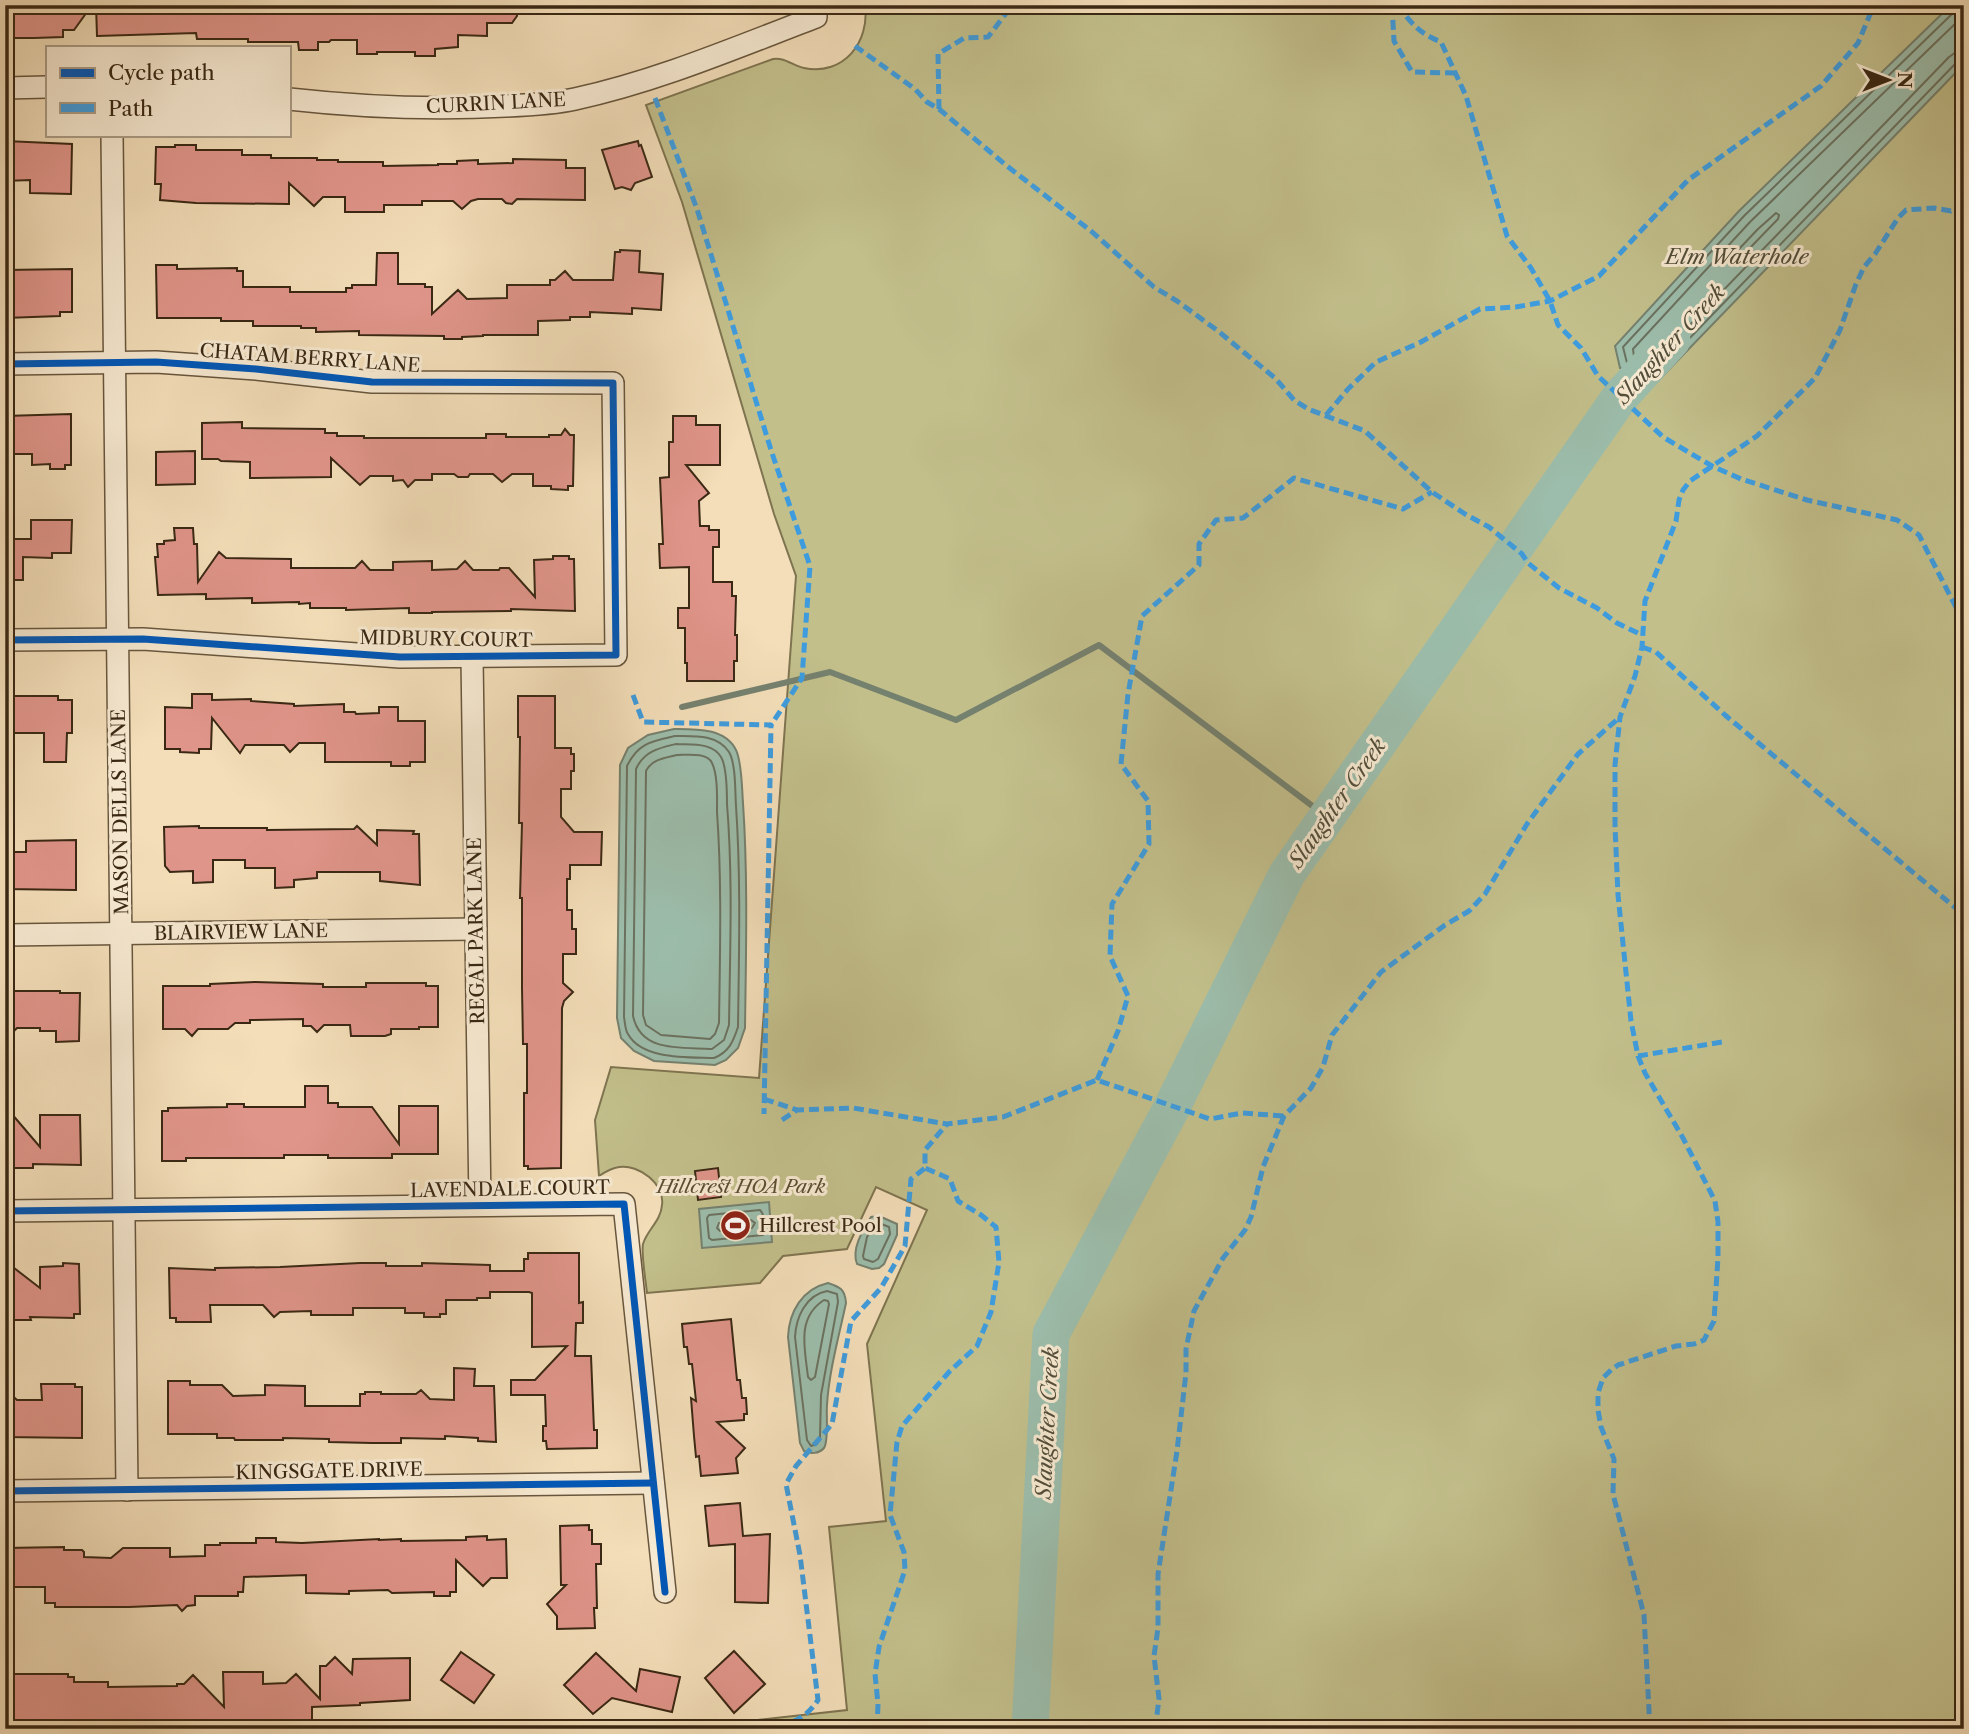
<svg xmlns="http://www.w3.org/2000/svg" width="1969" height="1734" font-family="'Libre Caslon Text',serif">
	<rect width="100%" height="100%" fill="#f3deb9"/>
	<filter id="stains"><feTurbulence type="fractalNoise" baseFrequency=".00286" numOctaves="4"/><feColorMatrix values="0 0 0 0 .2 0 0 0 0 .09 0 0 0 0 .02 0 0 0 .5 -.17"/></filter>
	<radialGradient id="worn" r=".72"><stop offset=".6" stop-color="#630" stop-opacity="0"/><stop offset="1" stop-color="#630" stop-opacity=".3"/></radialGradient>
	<path fill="#c2bf8b" stroke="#7e7450" stroke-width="2" d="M865,5H1964V1729H677L847,1710L829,1527L886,1521L867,1344L927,1210L876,1187L847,1249L783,1256L760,1283L647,1293C646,1283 641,1253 643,1244C647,1230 661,1221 662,1205C665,1184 639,1164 619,1167C611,1168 605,1172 599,1176L595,1120L611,1067L759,1078L796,576L774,514L682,202L646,105L773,59C785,57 793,66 804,68C844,76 870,42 865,5Z"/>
	<g fill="#9cbdab" stroke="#75816f" stroke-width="2">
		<polygon points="1951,5 1964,5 1964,64 1654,385 1620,368 1615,346 1739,211"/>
		<path d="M674,729C696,729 725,728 736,750C742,762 742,791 743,803C748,878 746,953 745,1028L738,1048L726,1060L715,1065L654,1061L634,1051L621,1038L617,1018L620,765L628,748L648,735Z"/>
		<polygon points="769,1202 772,1242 702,1248 699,1209"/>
		<path d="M879,1216L897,1224V1235L884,1264L879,1268L872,1269L857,1264C851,1249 863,1230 871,1217Z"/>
		<path d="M828,1283C840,1287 845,1289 846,1303C839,1336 829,1371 827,1405C826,1415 829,1440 824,1448C819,1454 810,1454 804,1451L800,1443L788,1337C789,1312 802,1289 828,1283Z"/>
	</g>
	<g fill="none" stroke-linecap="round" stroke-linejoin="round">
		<g stroke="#6b7260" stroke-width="2">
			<polyline points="1955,5 1953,13 1744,216 1623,347 1627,363 1650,376 1654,375 1956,63 1964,60"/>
			<polyline points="1964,10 1959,20 1750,222 1633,349 1634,357 1649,365 1652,364 1949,57 1956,52 1964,51"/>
			<polygon points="1776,213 1779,215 1778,219 1744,254 1739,254 1739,249 1758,229"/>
			<path d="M675,736C694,736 717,734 729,752C736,764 735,792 736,806C741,879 739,953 738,1027C733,1042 729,1052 714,1058C689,1057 642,1060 628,1034C625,1030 625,1022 624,1017L627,766C638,743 652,741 675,736Z"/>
			<path d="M676,744C691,745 712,742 721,757C727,767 727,792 727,804C733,878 730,951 729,1025L724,1040L712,1049C681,1047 641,1053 633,1016L636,769C644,751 659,748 676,744Z"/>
			<path d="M677,755C687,755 707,752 712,763C718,775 717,798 717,812C722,882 720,953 719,1023L715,1034L710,1039L661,1035L646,1025L643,1015L646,771C652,759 665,758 677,755Z"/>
			<path d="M760,1210C765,1215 766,1230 763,1235L712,1240L709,1238L707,1218L709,1215Z"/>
			<polygon points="751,1220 755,1223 752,1228 720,1231 717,1228 719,1223"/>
			<polygon points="879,1223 889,1227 890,1234 878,1259 873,1262 864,1259 863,1256 867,1237 875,1224"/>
			<path d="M827,1291L837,1294L838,1302L821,1395L820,1437L817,1444L811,1446L807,1440L795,1337C796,1317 806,1295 827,1291Z"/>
			<path d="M824,1300L828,1301L829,1304L815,1377L811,1380L808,1377C805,1349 796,1318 824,1300Z"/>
		</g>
		<polyline stroke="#75816f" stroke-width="6" points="682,707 830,672 956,720 1099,645 1327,817"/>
		<polyline stroke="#9cbdab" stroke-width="37" points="1030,1729 1051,1334 1172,1107 1287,874 1620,397 1672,340"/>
	</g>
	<g fill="#e0958a" stroke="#3a2814" stroke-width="2">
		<polygon points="5,5 92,5 74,30 63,30 63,37 34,38 5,38"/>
		<polygon points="96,5 340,5 341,13 380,13 380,14 415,14 415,5 517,5 517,16 512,23 487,23 487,36 458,35 458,47 435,49 435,56 415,56 415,52 377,52 377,54 357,54 357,40 331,40 329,42 318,42 318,50 299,50 298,42 248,42 248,39 197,39 196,33 97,36"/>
		<polygon points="5,141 72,144 71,194 30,193 30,180 5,181"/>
		<polygon points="638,141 639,146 641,145 652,177 635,183 631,190 622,187 615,189 602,150"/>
		<polygon points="175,145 196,145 196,150 242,150 242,155 271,155 271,158 317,158 317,160 338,160 338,162 383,162 383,166 438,165 438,164 457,164 457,161 478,160 478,164 513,163 513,159 566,160 566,168 585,168 585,200 517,199 512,204 506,203 502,199 478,199 471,201 462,209 453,201 422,201 422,205 384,205 384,212 345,212 345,197 323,197 314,206 289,183 289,204 196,203 160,200 161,184 155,184 156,147 175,147"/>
		<polygon points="620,250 640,251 639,272 663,274 661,310 632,308 632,314 590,312 590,317 570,317 570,320 538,321 538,335 483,335 483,336 462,337 462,339 444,339 444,336 359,335 359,331 316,332 316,328 301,328 301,326 253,326 253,321 221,321 221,318 157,318 156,265 177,265 177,269 237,268 237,271 243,271 243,287 290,287 290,292 346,292 346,288 352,288 352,285 376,285 377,253 398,253 398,284 425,284 425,287 432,287 432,314 458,290 467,299 507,298 507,285 550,285 550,280 555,280 565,271 573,280 613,280 615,252 620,252"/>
		<polygon points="72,269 72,312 60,312 60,316 5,318 5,270"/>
		<polygon points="71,414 71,465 65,465 65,469 50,469 50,464 32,465 32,454 5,454 5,416"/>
		<polygon points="673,416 696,416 696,425 720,425 720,465 686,465 709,493 699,501 700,526 709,526 709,530 719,530 719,547 713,547 713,582 732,582 732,596 736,596 735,635 737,635 737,661 734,661 734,681 687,681 687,663 685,663 685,628 678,628 678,608 689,608 689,567 660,568 659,544 663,544 660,478 669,477 669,442 673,442"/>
		<polygon points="242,422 242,428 325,429 325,433 337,433 337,436 364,436 364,438 486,438 486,434 506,434 506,437 549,437 549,435 561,435 565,429 570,435 574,435 573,486 568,486 568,490 551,489 551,486 533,486 533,474 512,474 502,482 493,474 470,474 468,477 458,477 454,474 432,474 432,480 415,480 408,487 403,480 393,481 393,476 370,476 360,485 331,458 331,477 250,478 250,462 221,461 218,459 202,459 202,423"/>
		<polygon points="195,451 195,484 156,485 156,452"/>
		<polygon points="31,520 72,520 71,553 52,553 52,558 23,557 23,580 5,580 5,539 31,539"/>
		<polygon points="174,528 193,528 194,544 197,544 198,582 219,552 226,558 291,559 291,568 355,568 362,561 370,570 393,570 393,562 432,561 432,570 457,569 465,561 473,570 499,570 500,568 509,568 535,597 534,560 553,559 553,556 569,556 569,559 574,559 575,611 511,609 511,611 432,612 432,613 409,613 409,608 346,610 346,608 310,608 310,603 299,604 299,602 252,603 252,598 206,599 206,594 158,595 155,557 158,557 157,544 164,544 164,541 175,540"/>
		<polygon points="192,694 212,694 212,700 251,699 251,701 294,704 294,706 344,704 344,712 355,712 356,714 379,713 379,707 398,707 398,721 425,721 425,762 410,762 410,766 391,766 391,762 325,762 325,743 299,743 290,752 284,745 245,745 240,753 212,718 211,749 199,749 199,753 180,752 180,749 165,749 165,707 192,708"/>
		<polygon points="5,696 58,696 58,700 72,700 72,733 67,733 66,762 44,762 44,733 5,733"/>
		<polygon points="518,696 555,696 555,748 571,748 571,754 574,754 574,771 571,771 571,789 561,789 561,817 574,832 602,832 601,865 570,865 570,879 567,879 567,910 572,910 572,929 576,929 576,954 563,954 563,983 573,992 564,1001 562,1008 561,1168 528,1169 528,1166 524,1166 524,1093 527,1093 527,1044 523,1044 522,988 522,898 520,898 522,823 519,823 520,737 518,737"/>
		<polygon points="199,826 199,828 267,828 267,830 354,829 357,826 377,845 377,830 414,831 413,834 419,834 420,885 380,881 380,872 317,872 317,878 294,880 294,887 275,888 275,868 245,868 245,860 213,860 213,882 193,883 193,871 170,872 165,866 164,827"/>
		<polygon points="76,840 76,890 5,889 5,852 26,852 26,841"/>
		<polygon points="255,982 323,984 323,987 366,987 366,983 426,983 426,986 438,986 438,1027 419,1027 419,1029 391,1029 391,1034 385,1036 351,1036 350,1025 324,1025 317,1032 311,1026 303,1026 303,1019 250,1020 250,1023 235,1023 228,1029 198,1029 192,1036 185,1029 163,1029 163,986 210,986 210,984"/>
		<polygon points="5,991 60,991 60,993 80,993 79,1041 56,1042 56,1031 40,1031 40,1028 17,1028 5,1040"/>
		<polygon points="305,1086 328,1086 328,1103 338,1103 338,1107 372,1107 399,1144 399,1106 438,1106 438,1154 392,1154 392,1158 328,1158 328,1155 284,1155 284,1158 186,1158 186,1161 162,1161 162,1111 168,1111 168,1108 227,1107 227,1104 244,1104 244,1107 305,1107"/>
		<polygon points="5,1106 40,1147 40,1115 80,1115 81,1165 33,1164 33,1168 14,1168 14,1164 7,1164 7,1158 5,1158"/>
		<polygon points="718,1168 721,1197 698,1200 695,1171"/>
		<polygon points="528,1253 579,1253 579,1303 583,1302 583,1323 576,1323 575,1356 591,1356 594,1430 597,1430 597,1448 547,1449 546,1441 543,1441 543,1426 546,1426 545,1395 511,1395 511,1380 535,1380 567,1346 532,1347 532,1293 529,1292 490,1292 490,1298 477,1298 477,1300 446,1300 446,1314 440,1314 440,1317 424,1317 424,1313 405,1313 405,1308 353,1308 353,1315 311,1315 311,1311 280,1312 274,1317 263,1305 210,1305 211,1322 176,1322 176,1318 170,1318 169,1268 215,1270 215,1268 280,1267 360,1263 386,1263 386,1266 422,1266 422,1263 490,1265 490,1271 524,1271 524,1259 528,1259"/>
		<polygon points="5,1261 40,1288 40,1267 63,1266 63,1263 79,1264 80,1314 74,1314 74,1318 30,1317 31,1320 5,1320"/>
		<polygon points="731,1319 737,1380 740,1380 742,1398 746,1398 747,1414 744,1414 744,1420 717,1422 745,1448 736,1458 738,1473 701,1476 699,1456 696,1457 694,1436 691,1398 696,1401 692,1364 689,1364 687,1347 684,1347 682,1324"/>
		<polygon points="454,1368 475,1369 474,1386 494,1386 496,1442 478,1441 478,1438 445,1436 445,1439 401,1438 401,1443 372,1443 329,1442 329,1439 283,1438 283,1440 235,1440 234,1438 217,1438 217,1434 168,1434 168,1381 190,1381 190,1385 222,1385 233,1396 265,1395 265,1385 305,1386 305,1406 360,1406 360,1394 365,1394 365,1392 381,1392 381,1394 416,1394 421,1390 430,1399 454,1400"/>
		<polygon points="41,1384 75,1384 75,1387 82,1387 82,1438 5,1437 5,1389 17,1400 42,1400"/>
		<polygon points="740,1503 743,1536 770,1534 768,1603 735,1602 735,1544 709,1546 705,1506"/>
		<polygon points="589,1525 589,1530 592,1530 592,1544 601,1544 601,1564 596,1564 597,1608 594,1608 595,1628 557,1629 557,1616 547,1604 566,1585 561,1585 560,1526"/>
		<polygon points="487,1536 487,1540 506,1539 507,1578 491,1578 483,1586 456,1560 456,1592 450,1592 450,1596 434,1596 434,1592 392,1593 388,1590 349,1591 349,1594 306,1593 306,1575 244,1577 243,1592 238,1592 238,1596 195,1596 195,1605 187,1606 182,1611 177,1605 129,1607 55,1607 55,1603 45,1603 45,1587 5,1587 5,1548 64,1547 64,1550 82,1550 84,1552 84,1557 111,1558 123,1548 170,1548 170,1557 205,1556 205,1545 220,1545 220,1543 256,1543 256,1538 276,1538 276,1542 302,1543 379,1539 379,1540 401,1539 401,1541 466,1540 466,1537"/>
		<polygon points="734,1651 765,1684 734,1713 705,1678"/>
		<polygon points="461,1652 494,1675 474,1703 441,1680"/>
		<polygon points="596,1653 636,1691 640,1669 680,1677 672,1712 612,1698 593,1714 564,1685"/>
		<polygon points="335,1657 352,1674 353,1659 410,1658 410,1700 360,1703 360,1705 312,1707 312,1725 292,1725 292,1722 248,1723 241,1722 241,1721 198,1722 198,1725 178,1725 178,1723 133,1725 132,1723 74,1723 74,1727 50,1727 50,1725 34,1725 34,1724 5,1724 5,1674 68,1674 68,1677 74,1677 74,1682 108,1682 108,1687 177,1686 177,1684 184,1684 193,1675 224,1707 223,1672 263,1672 263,1684 286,1683 296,1674 320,1699 320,1666 326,1666"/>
	</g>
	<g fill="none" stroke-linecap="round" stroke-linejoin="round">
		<defs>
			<g id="minor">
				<polyline points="5,88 47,87"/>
				<path d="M289,99C361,107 434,110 506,106C529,105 553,104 575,99C658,81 737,47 816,17V5"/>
				<polyline points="112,135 127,1490"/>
				<polyline points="5,364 156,362 256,369 372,382 613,383 616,655 400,657 143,639 5,640"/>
				<polyline points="472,658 480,1205"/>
				<polyline points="5,935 476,929"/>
				<polyline points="5,1211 624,1204 665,1592"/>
				<polyline points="5,1491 653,1483"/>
			</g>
		</defs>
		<use href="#minor" stroke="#68563d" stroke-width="24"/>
		<use href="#minor" stroke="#f7ead2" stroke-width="21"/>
		<g stroke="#3e9cde" stroke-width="5" stroke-dasharray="10 5" stroke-linecap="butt">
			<polyline points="1392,5 1394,41 1412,72 1456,73"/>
			<path d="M1397,5C1412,24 1419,33 1441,42L1466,96L1507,236L1531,268L1550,301L1558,325L1581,348L1598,376L1663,437L1712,466L1741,479L1807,500L1897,520L1919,535L1964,623"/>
			<polyline points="855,46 915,89 927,102 939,109 1007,166 1091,231 1154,287 1177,301 1218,331 1275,378 1294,400 1308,409 1365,431 1432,492 1465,514 1489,527 1522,554 1528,563 1559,588 1597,608 1617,623 1642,635"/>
			<polyline points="655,98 697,209 771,450 810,566 802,678 771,725"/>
			<polyline points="939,109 938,54 964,38 988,37 1007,12 1008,5"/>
			<polyline points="1326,415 1348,389 1376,362 1421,342 1480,309 1516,307 1550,301 1599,276 1688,180 1821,86 1858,43 1874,5"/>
			<polyline points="1642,647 1656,652 1725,715 1964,915"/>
			<polyline points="633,695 643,722 771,725 764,1114"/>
			<polyline points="1638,1056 1722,1042"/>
			<polyline points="1097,1080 1118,1031 1128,996 1110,956 1112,904 1149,844 1148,801 1121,764 1128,694 1142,616 1199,565 1199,544 1216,520 1243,518 1294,478 1403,509 1432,492"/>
			<polyline points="764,1099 797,1110"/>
			<polyline points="782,1120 797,1110 853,1108 947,1124 1003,1117 1097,1080 1210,1119 1242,1113 1284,1116"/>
			<path d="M764,1729C788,1725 804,1721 818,1700L800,1555L786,1484L796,1466L832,1424L851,1321L881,1288L905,1246L911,1179L925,1168"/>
			<polyline points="877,1729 878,1704 875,1674 879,1647 905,1570 904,1552 890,1515 897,1442 902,1426 949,1372 977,1346 991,1312 999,1262 996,1227 981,1215 958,1201 950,1179 925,1168 925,1150 947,1124"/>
			<polyline points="1153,1729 1156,1722 1159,1699 1154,1656 1158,1628 1158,1574 1177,1451 1186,1373 1186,1349 1194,1311 1223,1258 1245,1230 1251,1217 1263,1167 1284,1116 1311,1088 1323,1067 1332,1035 1381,972 1445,925 1469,911 1485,894 1527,824 1578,754 1620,717"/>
			<polyline points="1650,1729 1644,1615 1613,1494 1614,1459 1601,1427 1598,1410 1598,1393 1603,1378 1611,1370 1618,1365 1676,1346 1694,1344 1704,1340 1714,1321 1718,1257 1718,1222 1715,1201 1683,1138 1645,1073 1638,1056 1631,1021 1618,895 1615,826 1615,765 1620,717 1635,676 1642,647 1645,601 1676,521 1679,500 1683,490 1690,481 1757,436 1815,378 1840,330 1856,284 1864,267 1875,254 1898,218 1906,210 1934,208 1951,211 1964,205"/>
		</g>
		<defs>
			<g id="cycleway">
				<polyline points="5,364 156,362 256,369 372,382 613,383 616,655 400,657 143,639 5,640"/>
				<polyline points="5,1211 624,1204 665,1592"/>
				<polyline points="5,1491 653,1483"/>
			</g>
		</defs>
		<use href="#cycleway" stroke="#f7ead2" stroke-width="11"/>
		<use href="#cycleway" stroke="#0057b8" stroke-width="7"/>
	</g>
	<defs>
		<symbol id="stadium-disc" viewBox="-11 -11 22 22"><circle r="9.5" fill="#8f2418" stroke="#f7ead2"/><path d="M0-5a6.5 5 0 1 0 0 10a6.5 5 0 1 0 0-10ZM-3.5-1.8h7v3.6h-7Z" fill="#fff"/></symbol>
	</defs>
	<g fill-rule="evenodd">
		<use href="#stadium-disc" x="718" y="1208" width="35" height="35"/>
	</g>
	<g text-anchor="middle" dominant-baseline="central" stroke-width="6" stroke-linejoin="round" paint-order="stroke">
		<g font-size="19" fill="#3a2814" stroke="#f7ead2">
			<text transform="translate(496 103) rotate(-3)">CURRIN LANE</text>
			<text transform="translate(310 358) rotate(4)">CHATAM BERRY LANE</text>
			<text transform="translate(446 639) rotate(1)">MIDBURY COURT</text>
			<text transform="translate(120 812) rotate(-91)">MASON DELLS LANE</text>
			<text transform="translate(476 931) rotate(-91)">REGAL PARK LANE</text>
			<text transform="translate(241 932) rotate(-1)">BLAIRVIEW LANE</text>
			<text transform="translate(510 1189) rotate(-1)">LAVENDALE COURT</text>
			<text transform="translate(329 1471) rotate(-1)">KINGSGATE DRIVE</text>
		</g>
		<g font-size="19" font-style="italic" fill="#5c4e32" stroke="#f7ead2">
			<text x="741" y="1186">Hillcrest HOA Park</text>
		</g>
		<g font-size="19" fill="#3a2814" stroke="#f7ead2" text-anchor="start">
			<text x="759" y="1225">Hillcrest Pool</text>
		</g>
		<g font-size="21" font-style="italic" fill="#524d3a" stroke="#f7ead2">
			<text x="1737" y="256">Elm Waterhole</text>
			<text transform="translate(1670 344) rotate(-48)">Slaughter Creek</text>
			<text transform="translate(1337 803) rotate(-55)">Slaughter Creek</text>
			<text transform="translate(1047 1423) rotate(-87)">Slaughter Creek</text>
		</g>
	</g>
	<rect width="1969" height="1734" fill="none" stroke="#f3deb9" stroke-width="28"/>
	<rect x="7" y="7" width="1955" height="1720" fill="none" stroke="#3a2814" stroke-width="3.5"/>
	<rect x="14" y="14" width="1941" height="1706" fill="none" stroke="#3a2814" stroke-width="2"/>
	<rect x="46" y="46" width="245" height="91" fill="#f7ead2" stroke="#ab9c86" stroke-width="2"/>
	<rect x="60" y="68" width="35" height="10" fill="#0057b8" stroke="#ab9c86" stroke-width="2"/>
	<text x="108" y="80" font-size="21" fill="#3a2814">Cycle path</text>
	<rect x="60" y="103" width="35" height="10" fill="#3e9cde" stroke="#ab9c86" stroke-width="2"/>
	<text x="108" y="116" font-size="21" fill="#3a2814">Path</text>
	<g transform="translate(1888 80) rotate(90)" stroke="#f7ead2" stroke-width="5" paint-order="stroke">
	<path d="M0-5L12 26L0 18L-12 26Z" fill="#3a2814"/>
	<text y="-10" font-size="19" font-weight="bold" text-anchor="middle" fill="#3a2814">N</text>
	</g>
	<rect width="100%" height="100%" filter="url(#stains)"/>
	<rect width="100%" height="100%" fill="url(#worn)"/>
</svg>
